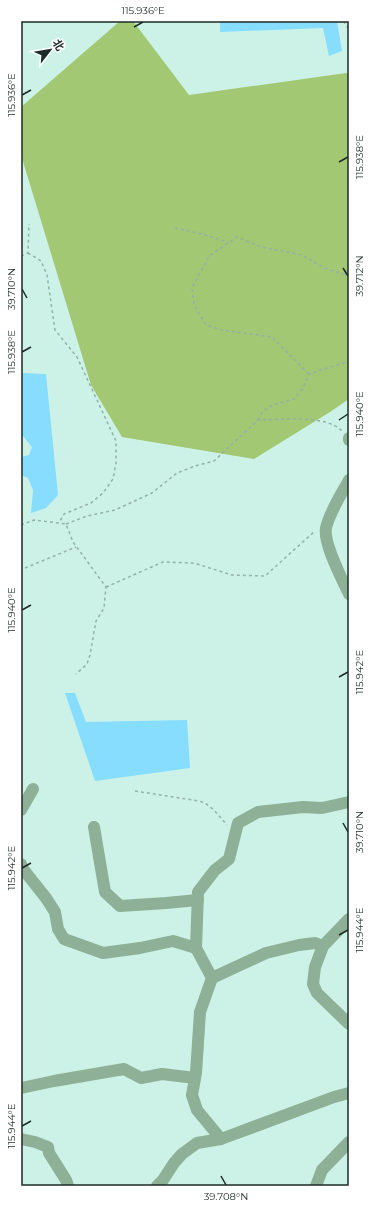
<svg xmlns="http://www.w3.org/2000/svg" width="370" height="1207" font-family="Montserrat,'Noto Sans SC',sans-serif">
	<rect width="100%" height="100%" fill="#ccf2e7"/>
	<polygon fill="#a2c873" points="120,21 133,21 189,95 346,73 349,74 349,399 330,412 254,459 122,437 91,385 21,155 21,107"/>
	<g fill="#86ddfe">
		<polygon points="220,21 337,21 342,51 329,56 323,28 220,32"/>
		<polygon points="21,373 46,374 58,495 46,508 31,513 33,490 28,478 21,475 21,457 29,455 32,447 23,436 21,437"/>
		<polygon points="65,693 75,693 86,722 187,720 190,768 95,781"/>
	</g>
	<g fill="none" stroke-linecap="round" stroke-linejoin="round">
		<g stroke="#93b1a8" stroke-width="1.5" stroke-dasharray="3 3" stroke-linecap="butt">
			<polyline points="344,21 345,24 349,29"/>
			<polyline points="175,228 202,234 228,242"/>
			<polyline points="28,253 41,261 47,275 55,330 77,357 116,441 116,463 113,479 103,493 91,503 64,514 59,523"/>
			<polyline points="21,256 28,253 29,224"/>
			<polyline points="309,374 272,337 222,330 206,325 194,305 192,288 209,256 237,237 261,247 302,255 324,268 349,276"/>
			<polyline points="258,420 263,411 273,405 294,399 303,388 309,374 349,361"/>
			<path d="M66,524L87,516L115,510L152,493L177,473L195,466L214,461L258,420C281,420 326,414 342,431"/>
			<polyline points="21,525 34,520 66,524 73,542 106,587 104,608 96,621 90,655 87,664 76,674"/>
			<polyline points="25,568 76,547"/>
			<polyline points="106,587 163,562 194,563 232,575 265,576 315,531"/>
			<polyline points="135,791 199,801 205,803 214,810 227,825"/>
		</g>
		<g stroke="#8db096" stroke-width="12">
			<polyline points="349,438 349,440"/>
			<path d="M349,480C341,495 330,511 326,528C323,543 342,579 349,594"/>
			<polyline points="21,810 33,789"/>
			<polyline points="94,827 105,892 120,906 166,903 198,900"/>
			<polyline points="21,864 23,869 46,898 55,912 58,929 64,939 103,953 140,948 173,941 196,948"/>
			<polyline points="349,919 323,946 315,967 313,984 317,993 349,1024"/>
			<polyline points="212,978 266,953 299,945 315,943 323,946"/>
			<polyline points="21,1088 54,1081 124,1069 141,1078 162,1074 195,1078"/>
			<polyline points="21,1139 35,1142 48,1147 49,1153 66,1180 68,1186"/>
			<polyline points="221,1139 197,1110 192,1095 196,1073 200,1012 212,978 196,948 198,892 215,870 229,859 238,823 258,812 303,807 322,808 349,802"/>
			<polyline points="157,1186 163,1180 174,1163 182,1154 197,1143 221,1139 334,1097 349,1093"/>
			<polyline points="316,1186 322,1170 349,1142"/>
		</g>
	</g>
	<path fill="none" stroke="#1c2b27" stroke-width="1.5" d="M134,27L143,22M22,95L31,90M339,162L348,157M343,268L348,276M22,289L27,298M22,352L31,347M339,420L348,414M22,610L31,605M339,677L348,672M343,823L348,832M22,868L31,863M339,935L348,930M22,1126L31,1121M221,1176L226,1185"/>
	<rect width="370" height="1207" fill="none" stroke="#ffffff" stroke-width="44"/>
	<g transform="translate(50 50) rotate(59)" stroke="#ffffff" stroke-width="3" paint-order="stroke">
	<path d="M0-3L7 15L0 10L-7 15Z" fill="#1c2b27"/>
	<text y="-6" font-size="11" font-weight="bold" text-anchor="middle" fill="#1c2b27">北</text>
	</g>
	<rect x="22" y="22" width="326" height="1163" fill="none" stroke="#1c2b27" stroke-width="1.5"/>
	<g font-size="10" text-anchor="middle" fill="#1c2b27">
		<text x="143" y="14">115.936°E</text>
		<text transform="translate(11 95) rotate(-90)" y="4">115.936°E</text>
		<text transform="translate(359 157) rotate(-90)" y="4">115.938°E</text>
		<text transform="translate(359 276) rotate(-90)" y="4">39.712°N</text>
		<text transform="translate(11 289) rotate(-90)" y="4">39.710°N</text>
		<text transform="translate(11 352) rotate(-90)" y="4">115.938°E</text>
		<text transform="translate(359 414) rotate(-90)" y="4">115.940°E</text>
		<text transform="translate(11 610) rotate(-90)" y="4">115.940°E</text>
		<text transform="translate(359 672) rotate(-90)" y="4">115.942°E</text>
		<text transform="translate(359 832) rotate(-90)" y="4">39.710°N</text>
		<text transform="translate(11 868) rotate(-90)" y="4">115.942°E</text>
		<text transform="translate(359 930) rotate(-90)" y="4">115.944°E</text>
		<text transform="translate(11 1126) rotate(-90)" y="4">115.944°E</text>
		<text x="226" y="1200">39.708°N</text>
	</g>
</svg>
